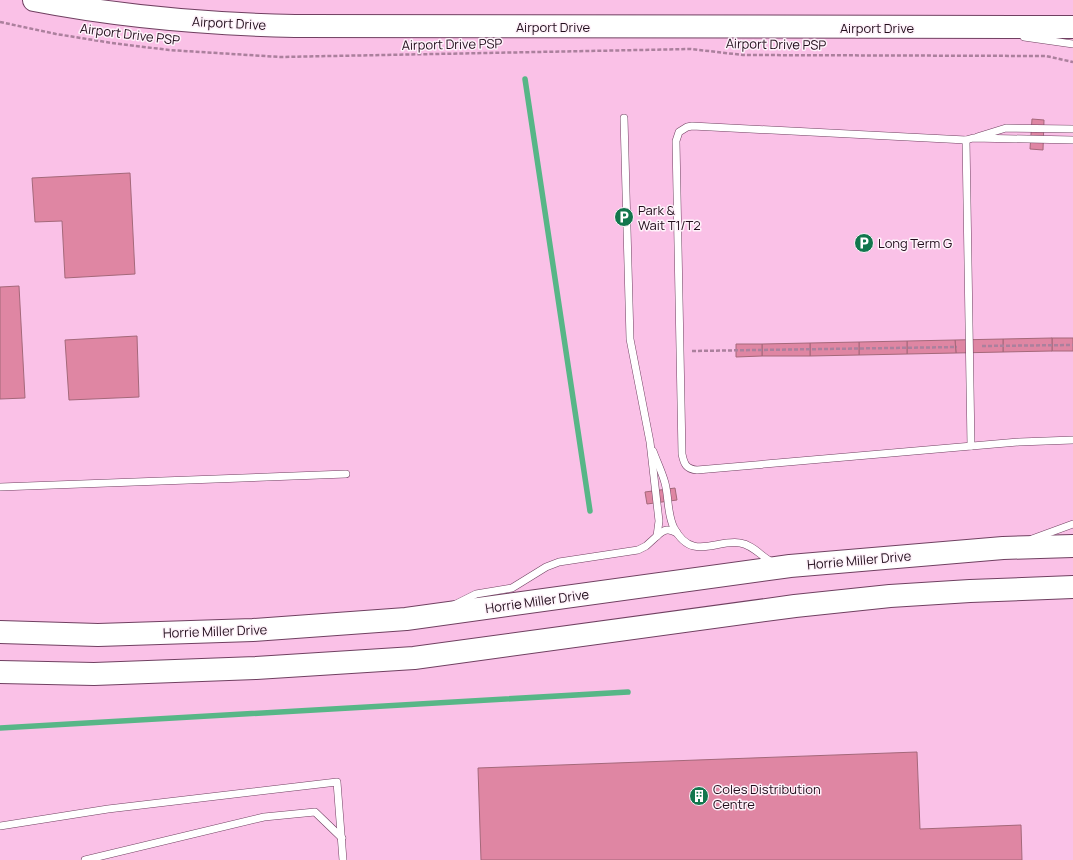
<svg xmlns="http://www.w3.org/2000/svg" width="1073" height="860" font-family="Manrope,sans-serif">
	<rect width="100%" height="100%" fill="#fac1e7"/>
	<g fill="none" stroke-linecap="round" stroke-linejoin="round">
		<g stroke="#57b687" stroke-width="5.5">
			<polyline points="525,79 590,511"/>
			<polyline points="0,728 628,692"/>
		</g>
	</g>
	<g fill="#df86a3" stroke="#a4687a">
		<polygon points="1032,119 1044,120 1043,150 1030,149"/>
		<polygon points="130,173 135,274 65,278 62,221 35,222 32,178"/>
		<polygon points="19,286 25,398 0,399 0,287"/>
		<polygon points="137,336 139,397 69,400 65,340"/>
		<rect x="1052" y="338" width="21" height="13"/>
		<polygon points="1052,338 1052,351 1003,352 1003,339"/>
		<polygon points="1003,339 1003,352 956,353 955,340"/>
		<polygon points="955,340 956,353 907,354 907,341"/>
		<polygon points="907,341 907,354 859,355 859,342"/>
		<polygon points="859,342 859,355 810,356 810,343"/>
		<polygon points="810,343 810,356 762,356 762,344"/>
		<polygon points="736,344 762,344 762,356 736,357"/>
		<polygon points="675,488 677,500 647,504 645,492"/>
		<polygon points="917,752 920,829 1021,825 1022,860 481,860 478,768"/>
	</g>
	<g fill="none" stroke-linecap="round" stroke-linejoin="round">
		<defs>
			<g id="service">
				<polyline points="1024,37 1073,44"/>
				<polyline points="977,137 1006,128 1073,129"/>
				<polyline points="966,140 971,446"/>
				<path d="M1073,140L973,138L966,140L692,126L687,127L679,132L676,141L682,454C684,464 686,469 697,470L1019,442L1073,440"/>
				<path d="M653,451C657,462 662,472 665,483C669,498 667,514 674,528C692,562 716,539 740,543C754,545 762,558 774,563"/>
				<polyline points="0,487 346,474"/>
				<path d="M657,536C664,529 669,528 677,533"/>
				<polyline points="1032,539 1073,524"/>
				<polyline points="454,605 476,594 512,588 546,567 559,562 638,550 646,546 657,536 659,521 650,442 630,339 624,118"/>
				<polyline points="0,826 108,809 337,782 343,860"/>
				<polyline points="85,860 264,817 315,812 342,838"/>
			</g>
			<g id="primary">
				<polyline points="0,632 98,635 253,630 406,619 790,566 1003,548 1073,546"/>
				<polyline points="0,672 94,674 256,668 414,658 795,606 890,596 970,591 1073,587"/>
			</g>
			<path id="motorway" d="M34,0C121,17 208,24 295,26L1073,27"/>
		</defs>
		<use href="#service" stroke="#704061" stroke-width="8"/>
		<use href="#primary" stroke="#704061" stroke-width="24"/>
		<use href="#motorway" stroke="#704061" stroke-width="24"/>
		<g stroke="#ab809d" stroke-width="2.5" stroke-dasharray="4 2" stroke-linecap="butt">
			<polyline points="0,22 56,34 112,43 169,50 280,57 691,49 743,55 1046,56 1073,62"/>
			<polyline points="982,346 1073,345"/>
			<polyline points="692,351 957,347"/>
		</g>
		<use href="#service" stroke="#fff" stroke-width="7"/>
		<use href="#primary" stroke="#fff" stroke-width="22"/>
		<use href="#motorway" stroke="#fff" stroke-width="22"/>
	</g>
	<defs>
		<symbol id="parking-disc" viewBox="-11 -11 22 22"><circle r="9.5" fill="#12764d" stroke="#fef2fa"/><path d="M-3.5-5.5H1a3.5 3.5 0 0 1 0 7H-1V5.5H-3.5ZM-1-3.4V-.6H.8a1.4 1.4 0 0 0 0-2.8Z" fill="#fff"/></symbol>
		<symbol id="building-disc" viewBox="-11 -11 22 22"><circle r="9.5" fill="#12764d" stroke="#fef2fa"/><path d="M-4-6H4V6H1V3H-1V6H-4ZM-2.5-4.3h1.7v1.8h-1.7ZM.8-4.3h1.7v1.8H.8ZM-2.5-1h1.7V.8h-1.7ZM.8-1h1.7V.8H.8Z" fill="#fff"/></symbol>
	</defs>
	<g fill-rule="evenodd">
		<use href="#parking-disc" x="613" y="206" width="22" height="22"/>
		<use href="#parking-disc" x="853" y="232" width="22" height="22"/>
		<use href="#building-disc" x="688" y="785" width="22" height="22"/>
	</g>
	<g text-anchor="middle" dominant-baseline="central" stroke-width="3" stroke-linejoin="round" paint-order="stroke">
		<g font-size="13" fill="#210d1b" stroke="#fef2fa">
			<text transform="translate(229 23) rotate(3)">Airport Drive</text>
			<text x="553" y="27">Airport Drive</text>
			<text x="877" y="28">Airport Drive</text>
			<text transform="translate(130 34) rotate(7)">Airport Drive PSP</text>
			<text transform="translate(452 44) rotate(-1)">Airport Drive PSP</text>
			<text transform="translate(776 44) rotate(1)">Airport Drive PSP</text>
			<text transform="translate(859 560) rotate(-5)">Horrie Miller Drive</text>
			<text transform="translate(537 601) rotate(-8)">Horrie Miller Drive</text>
			<text transform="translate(215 631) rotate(-2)">Horrie Miller Drive</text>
		</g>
		<g font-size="13" fill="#210d1b" stroke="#fef2fa" text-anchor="start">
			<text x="638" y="210">Park &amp;<tspan x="638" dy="15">Wait T1/T2</tspan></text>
			<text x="878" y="243">Long Term G</text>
			<text x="713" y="789">Coles Distribution<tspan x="713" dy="15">Centre</tspan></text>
		</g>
	</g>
</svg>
